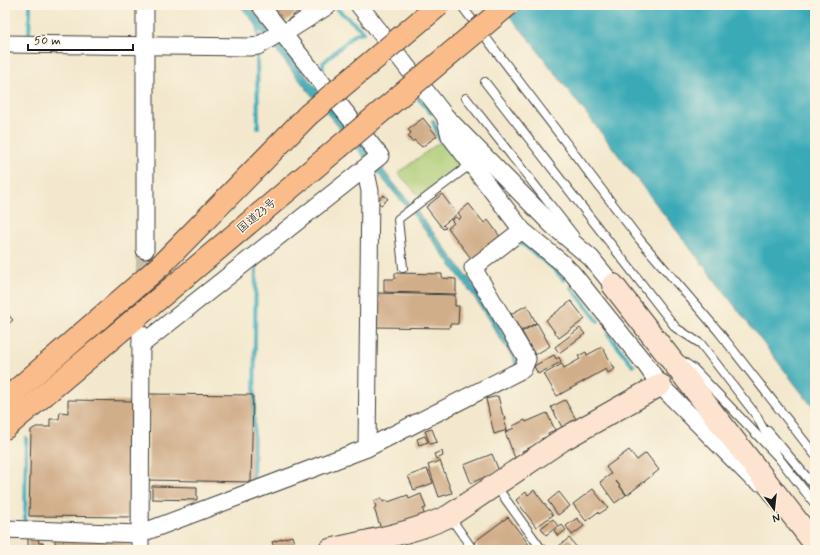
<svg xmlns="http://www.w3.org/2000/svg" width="820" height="555" font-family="Mynerve,'Klee One',sans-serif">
	<rect width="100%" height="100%" fill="#fcf5e5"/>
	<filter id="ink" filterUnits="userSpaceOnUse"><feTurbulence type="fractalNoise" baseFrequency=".025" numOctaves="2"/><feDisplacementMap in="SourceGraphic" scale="8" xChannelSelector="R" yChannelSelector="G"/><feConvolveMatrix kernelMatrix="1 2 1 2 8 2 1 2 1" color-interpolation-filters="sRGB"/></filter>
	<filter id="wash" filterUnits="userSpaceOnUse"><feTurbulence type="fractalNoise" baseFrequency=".012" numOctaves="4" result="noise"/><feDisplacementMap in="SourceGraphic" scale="16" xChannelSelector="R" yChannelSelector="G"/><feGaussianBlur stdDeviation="0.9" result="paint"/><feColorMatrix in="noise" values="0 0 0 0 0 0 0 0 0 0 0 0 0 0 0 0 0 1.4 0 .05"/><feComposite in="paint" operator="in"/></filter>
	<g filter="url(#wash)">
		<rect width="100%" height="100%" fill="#f3e8cd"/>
		<polygon fill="#abcb73" stroke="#647448" points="441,141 461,165 419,196 398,173"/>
		<g fill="#3aaab7" stroke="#2b636a">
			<polygon points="240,5 248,5 419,214 479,292 519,359 518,366 514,367 515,362 473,295 415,217 309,92"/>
			<polygon points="500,5 815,5 815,410 528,38"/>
		</g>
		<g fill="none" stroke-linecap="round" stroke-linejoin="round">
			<g stroke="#3aaab7" stroke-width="4">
				<polyline points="258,27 258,38"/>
				<polyline points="29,36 30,5"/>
				<polyline points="257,53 258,128"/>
				<polyline points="323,73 323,63 355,34 364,32 337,9"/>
				<polyline points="419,99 431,113"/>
				<polyline points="433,121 439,138 461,165"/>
				<polyline points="520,242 554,269 564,280"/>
				<polyline points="571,287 598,321"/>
				<polyline points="608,334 633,366"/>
				<polyline points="253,485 256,264"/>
				<polyline points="25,523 26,438"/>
			</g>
		</g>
		<g id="blocks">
			<g fill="#d1ae8a">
				<polygon points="274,5 306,5 283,24 270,8"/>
				<polygon points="423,118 437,136 422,147 414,140 412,142 408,136 411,133 408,129"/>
				<polygon points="442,194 457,214 443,225 446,228 443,229 426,207"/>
				<polygon points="384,195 388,199 381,205 377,201"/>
				<polygon points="469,204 484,223 488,220 501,238 473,261 448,228 454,223 451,220 456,217 459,220 461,217 458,213"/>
				<polygon points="395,273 442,274 442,278 456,279 456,294 384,292 384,279 395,279"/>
				<polygon points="377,293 455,295 455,306 459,306 458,324 450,324 449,328 376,327"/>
				<polygon points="571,301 585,319 559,338 546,320"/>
				<polygon points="527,305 536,323 521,331 511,314"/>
				<polygon points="5,311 13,320 5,327"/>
				<polygon points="537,323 550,346 535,355 522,332"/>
				<polygon points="580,328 585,334 559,353 555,347"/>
				<polygon points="602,347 615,369 608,373 606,369 557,396 544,374 562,364 564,368 580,359 578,356 586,352 587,355"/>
				<polygon points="554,355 556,359 559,357 561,362 538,374 534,366"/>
				<polygon points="149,394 253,395 251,482 148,480"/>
				<polygon points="498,396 503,416 505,416 506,420 504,420 507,430 494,434 486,399"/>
				<polygon points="68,400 133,401 133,517 29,516 31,430 36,427 50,427 50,419 59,419 60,412 68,413"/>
				<polygon points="565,400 577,421 563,429 551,407"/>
				<polygon points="547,413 555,430 548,433 549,436 541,439 543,442 522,451 523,454 515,458 505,432 514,428 513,426 525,420 526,422"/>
				<polygon points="432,429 437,442 430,444 425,431"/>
				<polygon points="425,436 428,442 419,445 417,439"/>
				<polygon points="629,450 637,460 646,453 659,470 627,495 616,481 626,495 615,503 600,482 611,474 606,467"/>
				<polygon points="442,451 443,456 436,459 434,454"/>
				<polygon points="492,454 499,471 471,483 464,465"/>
				<polygon points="440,461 452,493 439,497 428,465"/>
				<polygon points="427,469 433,483 414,490 408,476"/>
				<polygon points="152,486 197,487 197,500 152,499"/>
				<polygon points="593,489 608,508 599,514 598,512 586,521 573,504"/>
				<polygon points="534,490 553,515 536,527 516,500 526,492 528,495"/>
				<polygon points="559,492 570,506 558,515 548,501"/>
				<polygon points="421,494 426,508 423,509 424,514 381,529 374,508 376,507 374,501 382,498 383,502 387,500 388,502 408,495 409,499"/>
				<polygon points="508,517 533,550 479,550 474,542"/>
				<polygon points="577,518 584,526 572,535 566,526"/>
				<polygon points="553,519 558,526 546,535 541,528"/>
				<polygon points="562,525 566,530 558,536 554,531"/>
				<polygon points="292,536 296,550 275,550 272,542"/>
				<polygon points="28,538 38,538 39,543 43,543 43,550 28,550"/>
				<polygon points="55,538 132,540 131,550 55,550"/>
				<polygon points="569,538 579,550 554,550"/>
			</g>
		</g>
	</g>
	<g filter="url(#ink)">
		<use href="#blocks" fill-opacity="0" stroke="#3c3b37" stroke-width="1"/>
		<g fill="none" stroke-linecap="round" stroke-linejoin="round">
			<polyline stroke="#c8bfaa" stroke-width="17" stroke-dasharray="17 8" stroke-linecap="butt" points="142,321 145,250"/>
			<defs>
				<g id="lane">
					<polyline points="461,5 640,240 719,332 815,455"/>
					<polyline points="485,82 676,328 701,344 756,415 778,457"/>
					<polyline points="466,98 574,235"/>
					<polyline points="403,268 398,219 471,164"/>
					<polyline points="681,360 694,369 778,457 815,504"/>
					<polyline points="768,431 815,487"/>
					<polyline points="496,486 542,550"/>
					<polyline points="450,517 473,550"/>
				</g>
				<g id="street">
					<polyline points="145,5 145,250"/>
					<polyline points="359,5 445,116 552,225 591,258 613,285"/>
					<polyline points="283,34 329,5"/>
					<polyline points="5,44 250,47 258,46 281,32"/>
					<polyline points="445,116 450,136 522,230 561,262 573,274 646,365 660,385 751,477 759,482"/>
					<polyline points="365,168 370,191 367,448"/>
					<polyline points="141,345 380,156 260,5"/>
					<polyline points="5,529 139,534 367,448 523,369 527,359 473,268 522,230"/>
					<polyline points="140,550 141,334"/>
				</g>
				<g id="secondary">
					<polyline points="613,285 815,544"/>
					<path d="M330,550C370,540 411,534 449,516L562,440L660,385"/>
				</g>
				<g id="highway">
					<polyline points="5,400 160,266 308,115"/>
					<polyline points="5,428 338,148"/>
				</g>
			</defs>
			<use href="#lane" stroke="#3c3b37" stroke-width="10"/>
			<use href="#street" stroke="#3c3b37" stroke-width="19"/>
			<use href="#secondary" stroke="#3c3b37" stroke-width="24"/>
			<use href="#highway" stroke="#3c3b37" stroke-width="24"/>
			<use href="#lane" stroke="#fff" stroke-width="8"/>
			<use href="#street" stroke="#fff" stroke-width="17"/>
			<use href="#secondary" stroke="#fde4d1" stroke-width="22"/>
			<use href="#highway" stroke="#fabc8b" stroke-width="22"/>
			<defs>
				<g id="highway-bridge">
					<polyline points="308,115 439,5"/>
					<polyline points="338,148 508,5"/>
				</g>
			</defs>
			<use href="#highway-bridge" stroke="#3c3b37" stroke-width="24" stroke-linecap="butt"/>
			<use href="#highway-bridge" stroke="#fabc8b" stroke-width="22"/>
		</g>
	</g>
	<g text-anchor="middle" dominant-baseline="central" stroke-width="3" stroke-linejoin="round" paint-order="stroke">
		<g font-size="12" fill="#1c1c1c" stroke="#fcf5e5">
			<text transform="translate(257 216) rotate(-40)">国道23号</text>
		</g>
	</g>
	<rect width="820" height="555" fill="none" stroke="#fcf5e5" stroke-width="20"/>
	<g transform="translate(774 509) rotate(165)" stroke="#fcf5e5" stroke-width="3" paint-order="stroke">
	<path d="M0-3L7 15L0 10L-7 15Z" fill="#1c1c1c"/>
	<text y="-6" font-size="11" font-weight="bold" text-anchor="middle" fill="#1c1c1c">N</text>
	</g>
	<path d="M28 44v6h105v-6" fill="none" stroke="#1c1c1c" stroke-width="2"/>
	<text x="34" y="44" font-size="12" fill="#1c1c1c" stroke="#fcf5e5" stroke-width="3" paint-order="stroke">50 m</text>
</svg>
